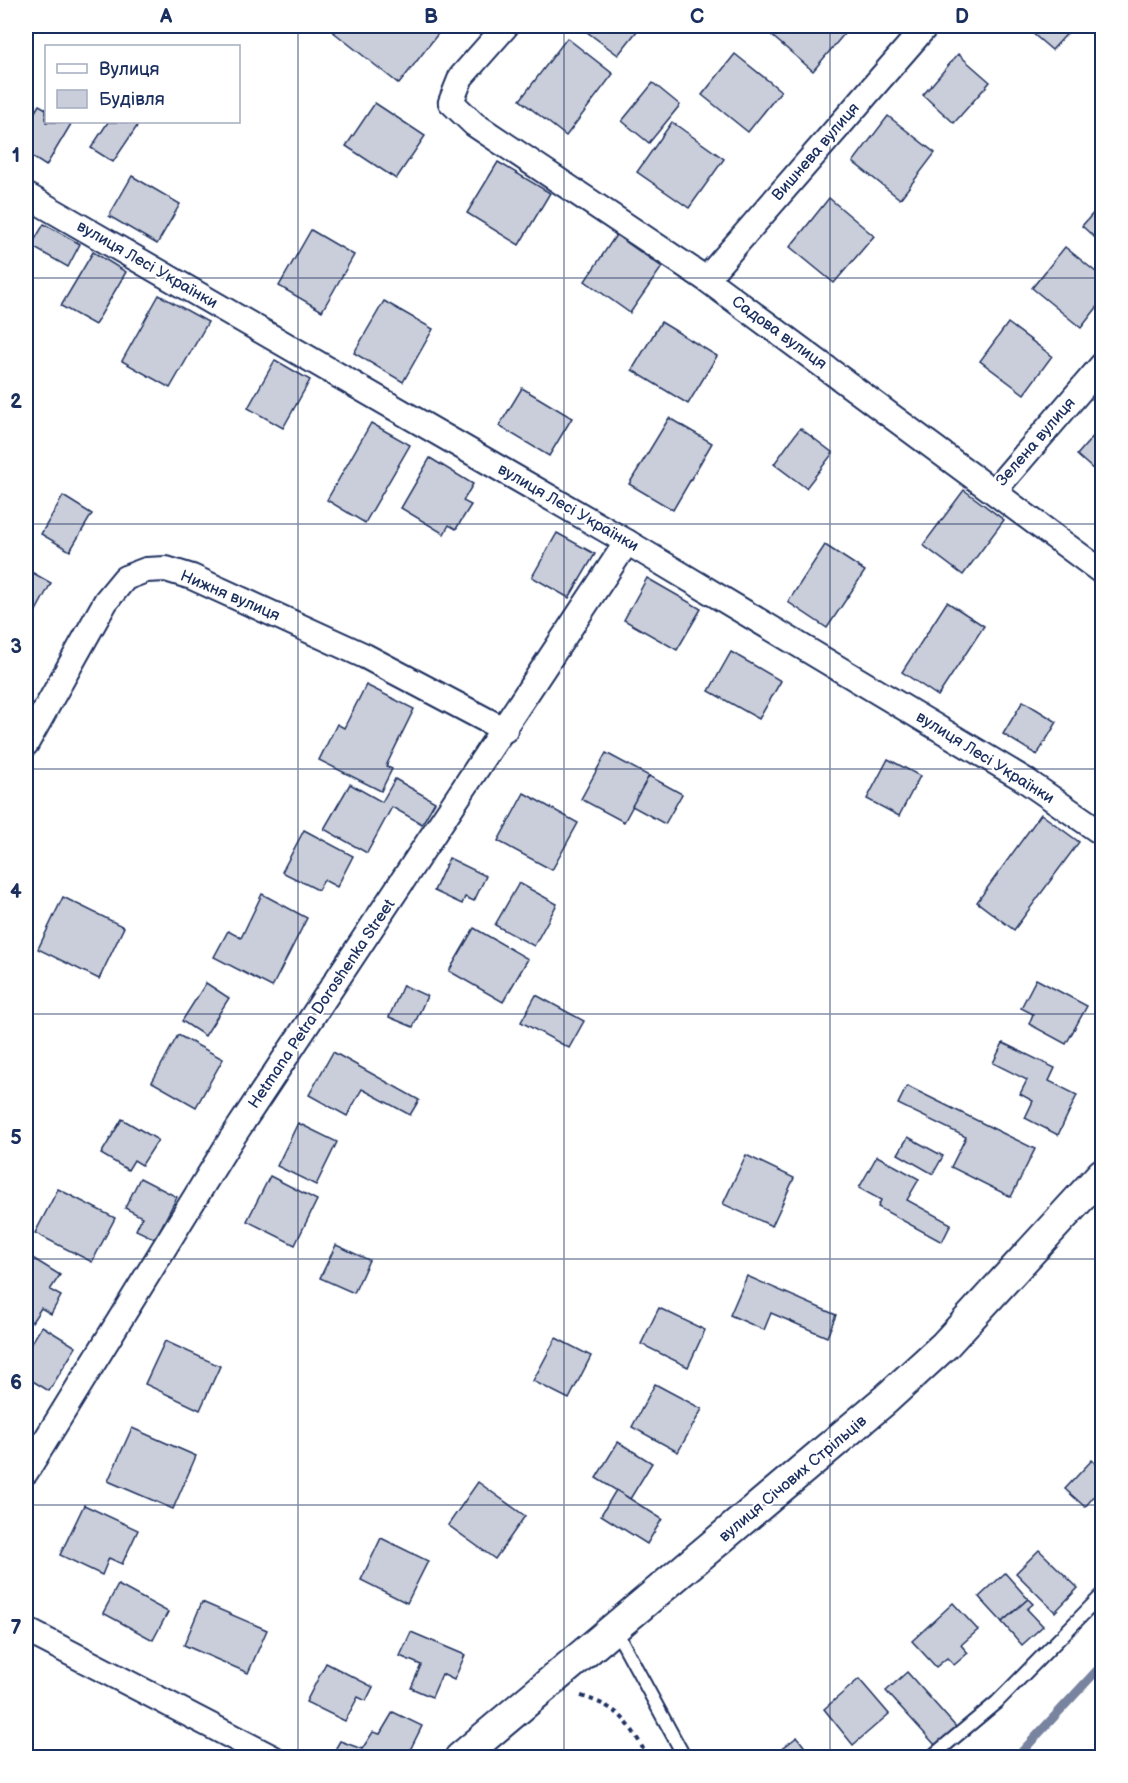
<svg xmlns="http://www.w3.org/2000/svg" width="1128" height="1783" font-family="'Balsamiq Sans',sans-serif">
	<rect width="100%" height="100%" fill="#fff"/>
	<filter id="ink" filterUnits="userSpaceOnUse"><feTurbulence type="fractalNoise" baseFrequency=".0167" numOctaves="2"/><feDisplacementMap in="SourceGraphic" scale="12" xChannelSelector="R" yChannelSelector="G"/><feConvolveMatrix kernelMatrix="1 2 1 2 8 2 1 2 1" color-interpolation-filters="sRGB"/></filter>
	<g filter="url(#ink)">
		<g fill="none" stroke-linecap="round" stroke-linejoin="round">
			<polyline stroke="#77839f" stroke-width="9" points="1016,1758 1102,1665"/>
		</g>
		<g fill="#caceda" stroke="#1b2f5e" stroke-width="1.5">
			<polygon points="336,26 444,26 399,84 332,31"/>
			<polygon points="579,26 641,26 618,55"/>
			<polygon points="781,26 848,26 850,27 813,71 772,36"/>
			<polygon points="1024,26 1074,26 1052,50"/>
			<polygon points="567,38 613,74 566,136 520,100"/>
			<polygon points="735,54 781,91 748,132 702,95"/>
			<polygon points="958,54 990,82 954,123 923,95"/>
			<polygon points="653,83 680,105 649,143 622,121"/>
			<polygon points="375,103 425,136 396,179 346,146"/>
			<polygon points="39,105 46,109 46,122 67,122 71,124 46,166 26,153 26,127"/>
			<polygon points="888,116 935,153 900,199 853,162"/>
			<polygon points="108,122 140,122 113,162 91,148"/>
			<polygon points="672,122 724,159 689,208 637,172"/>
			<polygon points="498,162 550,193 519,245 467,213"/>
			<polygon points="132,176 180,204 157,244 109,216"/>
			<polygon points="829,198 874,236 834,283 790,247"/>
			<polygon points="1102,203 1102,244 1082,226"/>
			<polygon points="44,224 80,244 68,267 31,246"/>
			<polygon points="311,230 354,255 322,311 279,286"/>
			<polygon points="616,235 662,267 630,313 585,281"/>
			<polygon points="1065,247 1102,277 1102,301 1081,328 1032,288"/>
			<polygon points="93,252 126,272 95,325 61,306"/>
			<polygon points="159,295 208,322 170,388 122,361"/>
			<polygon points="384,301 433,329 403,382 354,353"/>
			<polygon points="661,322 717,356 688,404 632,370"/>
			<polygon points="1008,323 1052,356 1024,394 980,361"/>
			<polygon points="275,360 310,380 283,428 248,408"/>
			<polygon points="522,388 572,418 549,456 499,426"/>
			<polygon points="669,418 712,443 673,510 629,484"/>
			<polygon points="371,423 410,445 365,523 327,500"/>
			<polygon points="1102,426 1102,477 1077,455"/>
			<polygon points="800,428 833,453 806,488 774,464"/>
			<polygon points="430,458 473,484 463,501 471,505 456,529 449,525 444,534 401,508"/>
			<polygon points="964,490 1004,520 963,575 923,545"/>
			<polygon points="63,496 92,514 70,551 41,534"/>
			<polygon points="557,533 595,554 569,598 532,577"/>
			<polygon points="825,545 865,571 827,628 788,602"/>
			<polygon points="26,569 51,583 31,620 26,617"/>
			<polygon points="647,578 701,609 677,650 624,620"/>
			<polygon points="947,602 984,626 938,696 902,672"/>
			<polygon points="731,652 781,681 759,719 709,691"/>
			<polygon points="366,685 414,709 386,766 392,769 381,791 319,760 337,724 344,728"/>
			<polygon points="1023,701 1057,722 1037,755 1003,734"/>
			<polygon points="606,753 649,776 624,822 581,799"/>
			<polygon points="888,759 920,776 899,816 867,799"/>
			<polygon points="649,776 682,794 665,824 632,806"/>
			<polygon points="395,779 435,802 422,824 392,807 367,853 324,829 350,784 382,802"/>
			<polygon points="524,793 578,823 552,870 498,841"/>
			<polygon points="1041,814 1079,842 1014,930 977,902"/>
			<polygon points="304,830 353,856 337,887 324,880 318,890 282,872"/>
			<polygon points="449,858 486,876 474,901 465,897 462,904 434,891"/>
			<polygon points="519,883 557,904 534,946 495,925"/>
			<polygon points="262,894 307,918 272,987 214,957 228,931 241,938"/>
			<polygon points="63,897 124,927 99,979 38,949"/>
			<polygon points="474,928 528,959 503,1002 449,971"/>
			<polygon points="1036,979 1087,1006 1066,1044 1029,1024 1033,1014 1021,1008"/>
			<polygon points="206,983 229,998 205,1036 182,1021"/>
			<polygon points="403,985 427,996 413,1027 389,1017"/>
			<polygon points="1102,986 1102,1001 1096,997"/>
			<polygon points="536,995 584,1021 569,1048 521,1022"/>
			<polygon points="178,1035 223,1059 196,1107 152,1082"/>
			<polygon points="1003,1043 1055,1068 1049,1081 1077,1095 1058,1135 1025,1118 1033,1101 1020,1094 1027,1080 993,1063"/>
			<polygon points="333,1052 419,1100 410,1115 362,1089 347,1116 309,1095"/>
			<polygon points="907,1086 1035,1149 1011,1197 951,1167 966,1137 898,1104"/>
			<polygon points="122,1119 158,1140 142,1165 134,1160 128,1170 101,1154"/>
			<polygon points="298,1123 337,1142 316,1185 277,1166"/>
			<polygon points="908,1137 943,1156 933,1174 898,1154"/>
			<polygon points="746,1155 794,1178 772,1226 723,1204"/>
			<polygon points="877,1156 919,1179 907,1200 951,1224 942,1242 878,1207 881,1200 859,1188"/>
			<polygon points="270,1176 317,1200 295,1245 247,1221"/>
			<polygon points="140,1178 177,1197 155,1239 136,1230 142,1217 125,1208"/>
			<polygon points="58,1189 115,1218 92,1262 35,1233"/>
			<polygon points="336,1245 369,1260 354,1293 320,1278"/>
			<polygon points="26,1254 60,1275 50,1290 61,1296 51,1314 41,1308 32,1322 26,1318"/>
			<polygon points="747,1276 836,1315 827,1337 771,1313 764,1330 730,1315"/>
			<polygon points="659,1308 705,1330 688,1367 641,1344"/>
			<polygon points="42,1326 76,1347 49,1391 26,1377 26,1352"/>
			<polygon points="556,1338 591,1356 569,1399 533,1381"/>
			<polygon points="165,1341 220,1366 200,1410 145,1384"/>
			<polygon points="655,1384 702,1409 678,1452 632,1427"/>
			<polygon points="132,1428 196,1456 173,1509 108,1481"/>
			<polygon points="618,1442 652,1463 630,1499 596,1478"/>
			<polygon points="1092,1460 1102,1470 1102,1500 1096,1494 1085,1507 1065,1489"/>
			<polygon points="478,1482 525,1516 495,1559 448,1525"/>
			<polygon points="616,1490 662,1519 647,1544 601,1515"/>
			<polygon points="84,1505 138,1530 122,1564 109,1558 102,1575 60,1555"/>
			<polygon points="381,1538 428,1561 407,1603 361,1580"/>
			<polygon points="1039,1550 1078,1588 1055,1612 1016,1573"/>
			<polygon points="1005,1573 1028,1599 1002,1622 979,1597"/>
			<polygon points="118,1585 168,1612 153,1640 103,1613"/>
			<polygon points="1028,1599 1033,1604 1027,1609 1043,1626 1022,1645 1002,1622"/>
			<polygon points="202,1602 267,1630 248,1673 184,1645"/>
			<polygon points="953,1603 978,1630 961,1645 968,1653 954,1665 947,1658 936,1667 912,1641"/>
			<polygon points="411,1632 465,1655 454,1680 442,1674 432,1697 411,1688 421,1665 400,1656"/>
			<polygon points="326,1663 373,1687 366,1701 358,1697 345,1721 306,1702"/>
			<polygon points="907,1672 956,1727 936,1746 886,1691"/>
			<polygon points="859,1679 889,1714 853,1745 824,1709"/>
			<polygon points="393,1712 422,1726 407,1756 395,1751 391,1758 330,1758 340,1741 362,1749 373,1732 380,1734"/>
			<polygon points="797,1737 813,1758 771,1758 771,1757"/>
		</g>
		<g fill="none" stroke-linecap="round" stroke-linejoin="round">
			<defs>
				<g id="service">
					<polyline points="615,1629 685,1758"/>
					<polyline points="930,1758 997,1702 1102,1595"/>
				</g>
				<g id="minor">
					<polyline points="506,26 461,77 451,102 474,124 706,279 1102,572"/>
					<polyline points="26,195 627,542 1025,780 1102,833"/>
					<polyline points="706,279 926,26"/>
					<polyline points="994,491 1102,365"/>
					<polyline points="26,744 106,601 125,578 146,570 166,569 192,577 365,656 505,730"/>
					<polyline points="26,1472 230,1141 627,542"/>
					<polyline points="26,1630 273,1758"/>
				</g>
				<polyline id="tertiary" points="460,1758 885,1400 945,1345 1102,1174"/>
			</defs>
			<use href="#service" stroke="#1b2f5e" stroke-width="16"/>
			<use href="#minor" stroke="#1b2f5e" stroke-width="28"/>
			<use href="#tertiary" stroke="#1b2f5e" stroke-width="34"/>
			<g stroke="#1b2f5e" stroke-width="4" stroke-dasharray="4.5 4.5" stroke-linecap="butt">
				<path d="M581,1696C621,1708 629,1722 648,1758"/>
				<polyline points="422,1758 430,1750"/>
				<polyline points="1095,1758 1102,1750"/>
			</g>
			<use href="#service" stroke="#fff" stroke-width="12"/>
			<use href="#minor" stroke="#fff" stroke-width="24"/>
			<use href="#tertiary" stroke="#fff" stroke-width="30"/>
		</g>
	</g>
	<path fill="none" stroke="#1b2f5e" stroke-width="1.5" stroke-opacity="0.55" d="M298,26V1758M564,26V1758M830,26V1758M26,278H1102M26,524H1102M26,769H1102M26,1014H1102M26,1259H1102M26,1505H1102"/>
	<g text-anchor="middle" dominant-baseline="central" stroke-width="4.5" stroke-linejoin="round" paint-order="stroke">
		<g font-size="16" fill="#1b2f5e" stroke="#fff">
			<text transform="translate(816 152) rotate(-49)">Вишнева вулиця</text>
			<text transform="translate(147 265) rotate(30)">вулиця Лесі Українки</text>
			<text transform="translate(779 333) rotate(36)">Садова вулиця</text>
			<text transform="translate(1036 442) rotate(-49)">Зелена вулиця</text>
			<text transform="translate(568 508) rotate(30)">вулиця Лесі Українки</text>
			<text transform="translate(230 596) rotate(23)">Нижня вулиця</text>
			<text transform="translate(985 758) rotate(32)">вулиця Лесі Українки</text>
			<text transform="translate(322 1004) rotate(-56)">Hetmana Petra Doroshenka Street</text>
			<text transform="translate(793 1479) rotate(-40)">вулиця Січових Стрільців</text>
		</g>
	</g>
	<rect width="1128" height="1783" fill="none" stroke="#fff" stroke-width="66"/>
	<rect x="45" y="45" width="195" height="78" fill="#ffffff" stroke="#a4acbf" stroke-width="1.5"/>
	<rect x="57" y="64" width="30" height="9" fill="#ffffff" stroke="#a4acbf" stroke-width="1.5"/>
	<text x="99" y="75" font-size="18" fill="#1b2f5e">Вулиця</text>
	<rect x="57" y="90" width="30" height="18" fill="#caceda" stroke="#a4acbf" stroke-width="1.5"/>
	<text x="99" y="105" font-size="18" fill="#1b2f5e">Будівля</text>
	<rect x="33" y="33" width="1062" height="1717" fill="none" stroke="#1b2f5e" stroke-width="2"/>
	<g font-size="20" text-anchor="middle" font-weight="bold" fill="#1b2f5e">
		<text x="166" y="23">A</text>
		<text x="431" y="23">B</text>
		<text x="697" y="23">C</text>
		<text x="962" y="23">D</text>
		<text x="16" y="162">1</text>
		<text x="16" y="408">2</text>
		<text x="16" y="653">3</text>
		<text x="16" y="898">4</text>
		<text x="16" y="1144">5</text>
		<text x="16" y="1389">6</text>
		<text x="16" y="1634">7</text>
	</g>
</svg>
